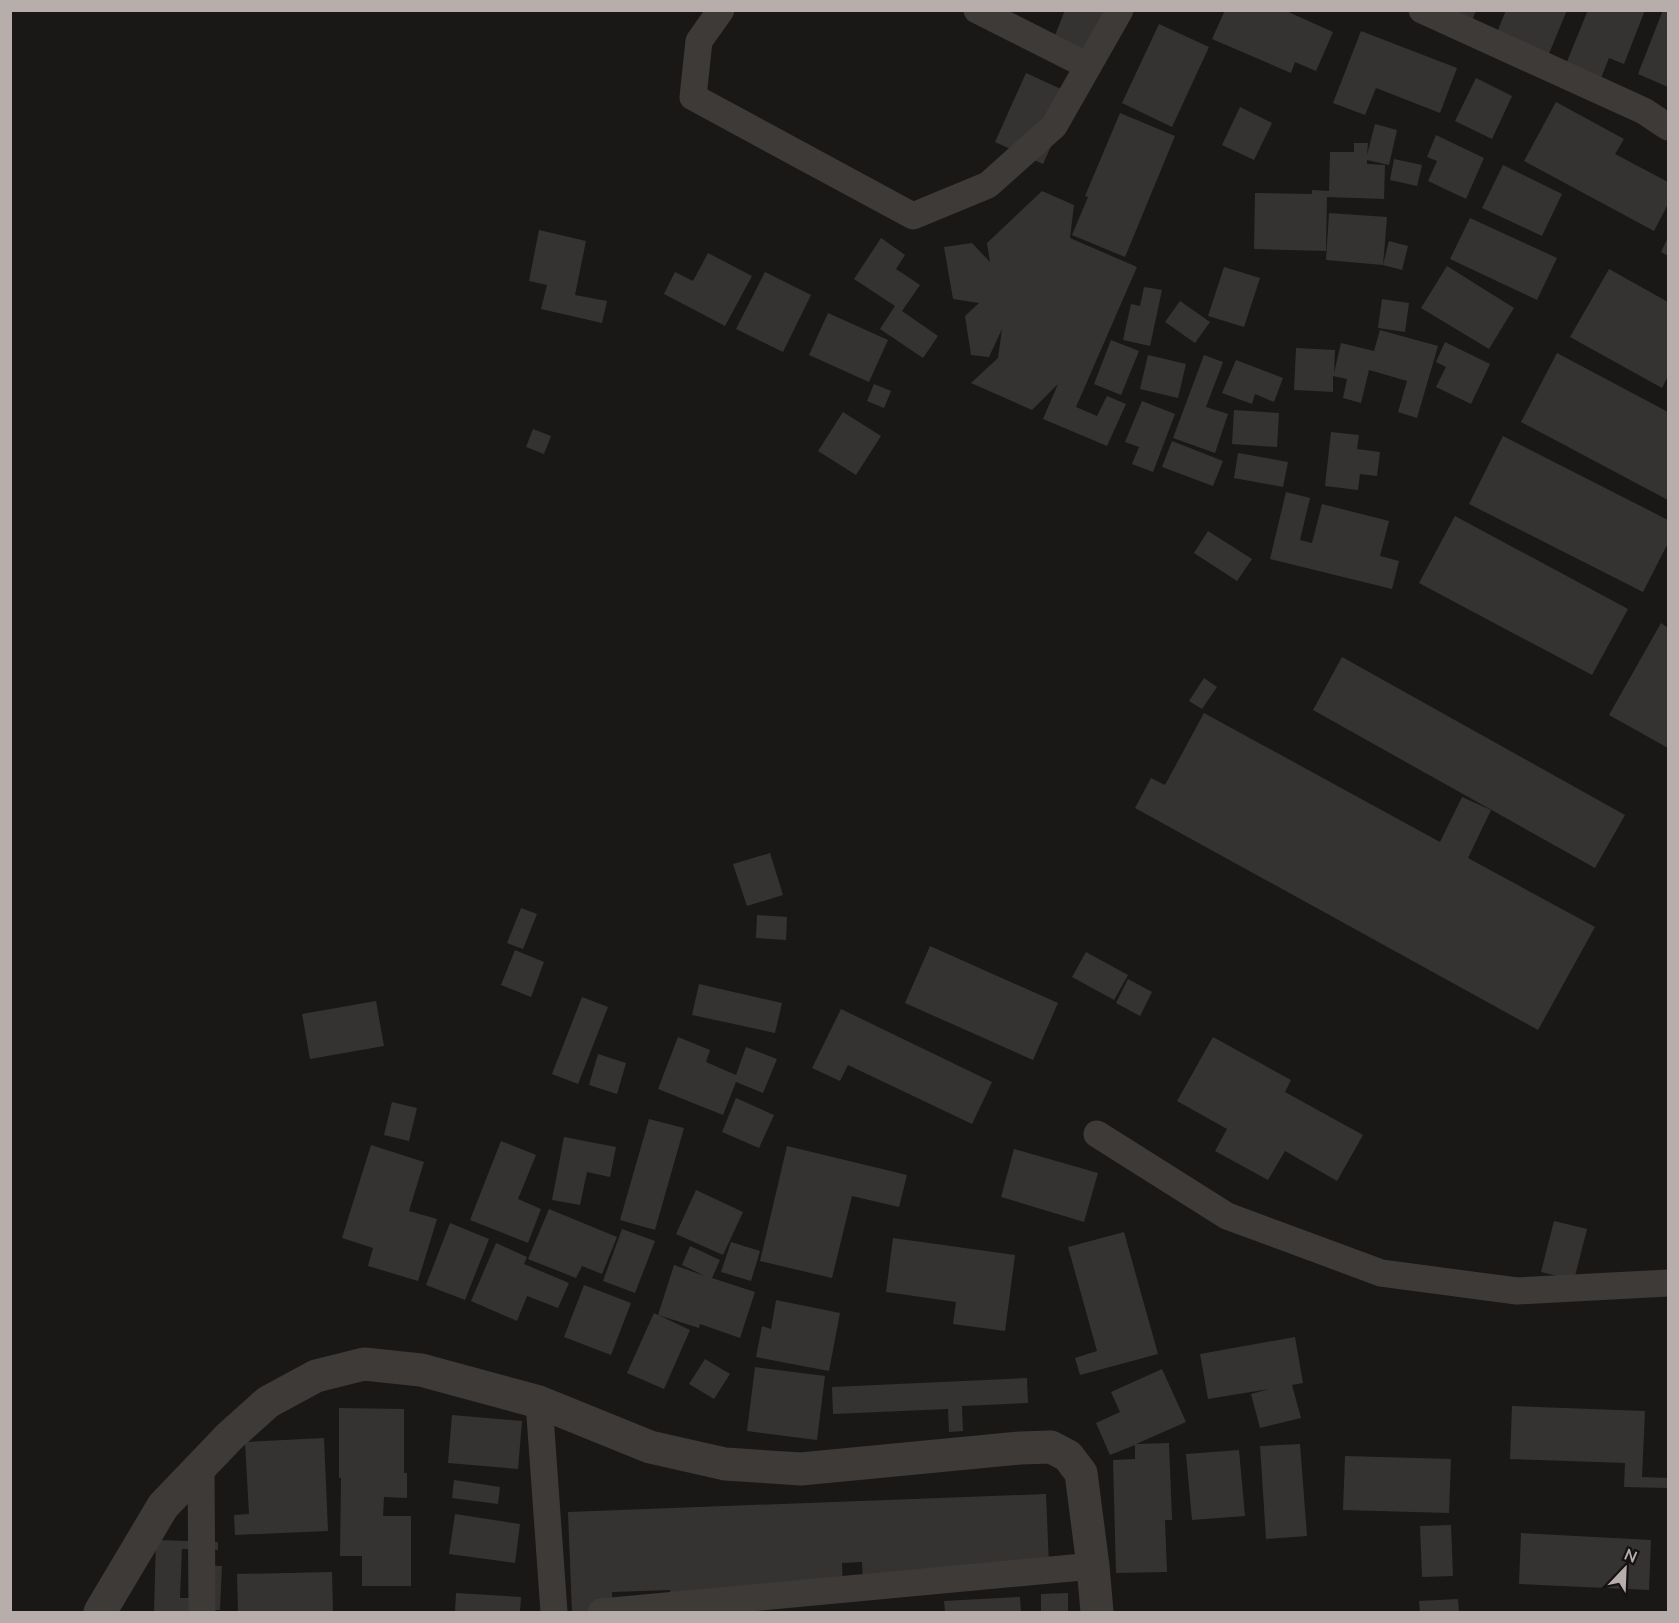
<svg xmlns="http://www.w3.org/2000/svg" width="1679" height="1623" font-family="'Nunito Sans',sans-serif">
	<rect width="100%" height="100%" fill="#191817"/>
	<g fill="#343332">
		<polygon points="1065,10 1124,10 1104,63 1052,43"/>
		<polygon points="1225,10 1284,10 1333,32 1316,71 1295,62 1291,73 1212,39"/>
		<polygon points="1436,10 1476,10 1471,24"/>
		<polygon points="1506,10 1567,10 1548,56 1496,35"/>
		<polygon points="1588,10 1645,10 1624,64 1609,58 1601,78 1566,64"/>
		<polygon points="1663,10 1668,10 1668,87 1638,74"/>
		<polygon points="1159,24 1209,47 1172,127 1122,103"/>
		<polygon points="1361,31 1457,68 1440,113 1376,88 1365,115 1333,103"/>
		<polygon points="1026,73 1074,95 1043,164 995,142"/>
		<polygon points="1476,78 1512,96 1492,139 1455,121"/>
		<polygon points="1556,102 1624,139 1615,154 1668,182 1668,204 1654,231 1524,161"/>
		<polygon points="1240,107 1272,123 1254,160 1222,145"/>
		<polygon points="1120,113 1175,136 1125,257 1072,235 1088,197 1085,196"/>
		<polygon points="1375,124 1397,130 1389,165 1367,160 1367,164 1385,165 1384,199 1327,197 1326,251 1254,249 1255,193 1312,194 1312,190 1329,191 1330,152 1354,152 1354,143 1368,143 1367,155"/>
		<polygon points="1436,135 1484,158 1466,199 1428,181 1437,161 1427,157"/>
		<polygon points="1394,159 1422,165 1417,186 1390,180"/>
		<polygon points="1503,165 1562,194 1542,236 1482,208"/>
		<polygon points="1042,191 1074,205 1070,238 1137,267 1076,407 1097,416 1107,396 1126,404 1107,446 1043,419 1058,384 1032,410 971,383 998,358 1002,329 989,357 971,355 965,316 979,303 953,299 944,247 972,243 990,262 987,243"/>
		<polygon points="1329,213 1387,217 1383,265 1326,260"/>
		<polygon points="1470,218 1557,258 1537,300 1450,259"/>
		<polygon points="539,230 586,241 575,295 607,301 602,323 541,309 547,285 529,281"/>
		<polygon points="1668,237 1668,256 1661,252"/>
		<polygon points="881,238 905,255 896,269 920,285 902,311 938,336 923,358 880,329 895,306 854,279"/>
		<polygon points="1389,241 1408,246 1402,270 1383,265"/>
		<polygon points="708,253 752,276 725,326 664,294 675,272 693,281"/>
		<polygon points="1447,266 1514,308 1489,349 1421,308"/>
		<polygon points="1224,267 1260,278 1244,327 1208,316"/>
		<polygon points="1609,269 1668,302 1668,376 1662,388 1570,337"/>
		<polygon points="765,272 811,295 783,352 736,329"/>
		<polygon points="1144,287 1162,290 1150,346 1123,340 1131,304 1140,306"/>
		<polygon points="1382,299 1409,303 1405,332 1378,328"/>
		<polygon points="1180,301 1210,322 1195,343 1165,322"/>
		<polygon points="828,313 888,340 869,382 809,355"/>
		<polygon points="1380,330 1438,346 1417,418 1398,412 1407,381 1369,370 1361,403 1343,398 1347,379 1333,376 1333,392 1294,390 1296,348 1335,350 1334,373 1341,343 1374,351"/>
		<polygon points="1111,340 1139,351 1121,395 1094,384"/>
		<polygon points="1445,342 1490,364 1471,404 1436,387 1446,367 1436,362"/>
		<polygon points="1557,353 1668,412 1668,500 1521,422"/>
		<polygon points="1148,355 1186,364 1178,398 1140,389"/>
		<polygon points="1204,355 1223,362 1206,407 1228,414 1215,453 1173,438"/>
		<polygon points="1236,360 1283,378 1274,402 1255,394 1252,404 1222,393"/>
		<polygon points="874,384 891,391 884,408 867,401"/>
		<polygon points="1142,401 1175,414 1153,472 1132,464 1139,447 1125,442"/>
		<polygon points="1234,410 1279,413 1277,447 1232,444"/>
		<polygon points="843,412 881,436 856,475 818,451"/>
		<polygon points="533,429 551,436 544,454 526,447"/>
		<polygon points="1331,432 1359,435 1357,449 1380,452 1377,476 1360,474 1358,490 1325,486"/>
		<polygon points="1503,436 1668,520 1668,543 1643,592 1469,504"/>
		<polygon points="1172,441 1223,461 1213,486 1162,467"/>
		<polygon points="1238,453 1288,462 1283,487 1234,478"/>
		<polygon points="1286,492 1310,498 1300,540 1312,543 1322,504 1389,521 1380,556 1399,561 1392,589 1270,559"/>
		<polygon points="1455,516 1628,609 1592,675 1419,583"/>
		<polygon points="1208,531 1252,559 1237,581 1194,553"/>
		<polygon points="1661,623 1668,628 1668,748 1609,715"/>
		<polygon points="1342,657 1625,815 1595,868 1313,710"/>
		<polygon points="1204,678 1217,687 1202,709 1189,701"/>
		<polygon points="1204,713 1440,842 1462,797 1491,810 1468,858 1595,927 1538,1030 1135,808 1151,778 1165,785"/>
		<polygon points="770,853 783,895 747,906 733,864"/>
		<polygon points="521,908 537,914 523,949 507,943"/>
		<polygon points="757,915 787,917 786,940 756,938"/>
		<polygon points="930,946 1058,1003 1033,1060 905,1003"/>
		<polygon points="515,950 544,962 531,997 501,985"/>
		<polygon points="1086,952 1128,975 1114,1000 1072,977"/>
		<polygon points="1128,979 1152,992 1140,1016 1116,1003"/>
		<polygon points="699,984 782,1003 775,1033 692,1015"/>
		<polygon points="582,997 608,1007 578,1084 552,1074"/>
		<polygon points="376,1001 384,1046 310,1059 302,1014"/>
		<polygon points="841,1009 992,1082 972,1124 848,1065 840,1081 812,1068"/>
		<polygon points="678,1037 710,1050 706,1062 736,1075 746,1047 777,1059 763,1093 736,1082 723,1115 658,1089"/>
		<polygon points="1213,1037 1291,1080 1285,1092 1363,1135 1337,1181 1285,1151 1268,1180 1215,1151 1227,1129 1177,1101"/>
		<polygon points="598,1054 626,1063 617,1094 589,1085"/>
		<polygon points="736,1098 774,1115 759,1148 722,1132"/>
		<polygon points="392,1102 417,1108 409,1141 384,1135"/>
		<polygon points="649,1119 684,1128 655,1230 620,1220"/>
		<polygon points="564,1137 616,1147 610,1177 587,1172 580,1205 552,1200"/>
		<polygon points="501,1141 536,1155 518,1199 541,1209 528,1243 470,1220"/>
		<polygon points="371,1145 424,1162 409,1211 437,1219 418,1281 368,1266 373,1248 342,1238"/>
		<polygon points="787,1146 907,1175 899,1207 852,1196 832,1278 760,1261"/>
		<polygon points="1014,1149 1098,1173 1084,1222 1001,1197"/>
		<polygon points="696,1190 743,1212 723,1255 676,1234"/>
		<polygon points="549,1209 617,1237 602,1274 582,1266 576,1278 528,1259"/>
		<polygon points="1554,1221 1587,1229 1574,1280 1541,1272"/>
		<polygon points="450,1223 489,1239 465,1300 426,1285"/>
		<polygon points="622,1229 655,1241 635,1293 603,1281"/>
		<polygon points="1124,1232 1158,1354 1080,1375 1075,1358 1097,1351 1068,1247"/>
		<polygon points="893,1238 1015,1255 1005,1331 953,1324 956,1302 886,1292"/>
		<polygon points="731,1242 760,1251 751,1281 721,1272"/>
		<polygon points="496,1243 527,1257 524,1264 569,1283 558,1308 527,1296 517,1321 471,1301"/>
		<polygon points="690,1246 720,1260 712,1278 755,1292 740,1338 700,1324 699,1328 658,1315 674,1265 705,1276 682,1265"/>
		<polygon points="584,1285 631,1303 611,1355 564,1337"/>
		<polygon points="776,1300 840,1313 829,1371 756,1357 762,1326 771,1329"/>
		<polygon points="654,1313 690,1330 664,1389 627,1373"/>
		<polygon points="1295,1337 1303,1383 1292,1385 1301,1418 1260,1428 1251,1394 1269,1389 1208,1399 1200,1354"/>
		<polygon points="705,1359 730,1374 714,1399 689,1384"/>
		<polygon points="755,1367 825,1376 817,1440 747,1431"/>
		<polygon points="1162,1369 1186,1422 1136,1444 1169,1443 1172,1520 1165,1520 1167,1572 1116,1573 1113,1460 1135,1459 1135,1445 1110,1455 1096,1423 1120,1412 1111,1392"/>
		<polygon points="1027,1378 1028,1403 962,1406 963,1431 949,1432 948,1409 833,1414 832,1387"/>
		<polygon points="1512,1406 1645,1411 1642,1477 1668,1478 1668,1488 1624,1487 1625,1463 1510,1459"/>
		<polygon points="339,1408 404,1409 404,1473 407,1473 407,1498 384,1497 383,1516 411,1516 411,1586 362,1586 362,1556 340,1556 341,1478 339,1478"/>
		<polygon points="452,1415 522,1421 518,1469 448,1463"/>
		<polygon points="324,1438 328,1531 235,1535 234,1515 249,1514 245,1442"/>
		<polygon points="1300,1444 1307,1536 1266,1539 1260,1446"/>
		<polygon points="1239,1450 1245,1516 1192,1520 1186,1454"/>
		<polygon points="1345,1456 1451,1459 1449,1513 1343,1510"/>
		<polygon points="454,1480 500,1487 498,1504 452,1498"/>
		<polygon points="1046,1494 1049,1565 863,1585 862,1562 842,1563 843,1593 670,1599 670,1590 612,1592 613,1610 572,1612 568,1512"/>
		<polygon points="455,1514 520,1524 515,1563 449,1554"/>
		<polygon points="1451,1525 1453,1576 1422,1577 1420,1526"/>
		<polygon points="1521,1533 1651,1540 1649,1590 1519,1584"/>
		<polygon points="156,1540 218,1542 218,1550 182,1549 180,1598 198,1598 199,1565 222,1566 220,1610 208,1610 207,1612 154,1612"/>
		<polygon points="332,1572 333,1612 238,1612 237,1574"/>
		<polygon points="456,1593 521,1597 520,1612 455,1612"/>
		<polygon points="1068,1593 1068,1612 1041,1612 1041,1594"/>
		<polygon points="1020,1597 1021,1612 945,1612 944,1601"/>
		<polygon points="1458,1599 1459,1612 1420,1612 1419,1601"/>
	</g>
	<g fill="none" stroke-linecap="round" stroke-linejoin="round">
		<g stroke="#3d3a38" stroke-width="27">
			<polyline points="721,10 699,41 693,97 913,216 988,185 1054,126 1120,10"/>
			<polyline points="977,10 1088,66"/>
			<polyline points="1422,10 1644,111 1668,127"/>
			<polyline points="1097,1134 1227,1216 1381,1273 1517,1291 1668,1283"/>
			<polyline points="539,1402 554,1612"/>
			<polyline points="201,1467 202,1612"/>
			<polyline points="601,1612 1093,1566"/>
		</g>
		<polyline stroke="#3d3a38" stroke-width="33" points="100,1612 163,1506 230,1436 268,1402 316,1376 364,1364 421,1370 539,1402 650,1447 725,1464 801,1469 1020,1448 1051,1447 1068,1456 1081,1473 1093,1566 1097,1612"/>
	</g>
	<rect width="1679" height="1623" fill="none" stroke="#b7adab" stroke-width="24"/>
	<g transform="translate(1625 1569) rotate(23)" stroke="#141312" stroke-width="4.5" paint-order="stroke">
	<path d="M0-4.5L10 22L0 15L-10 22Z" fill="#b7adab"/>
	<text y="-9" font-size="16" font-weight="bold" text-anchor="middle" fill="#b7adab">N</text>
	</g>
</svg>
